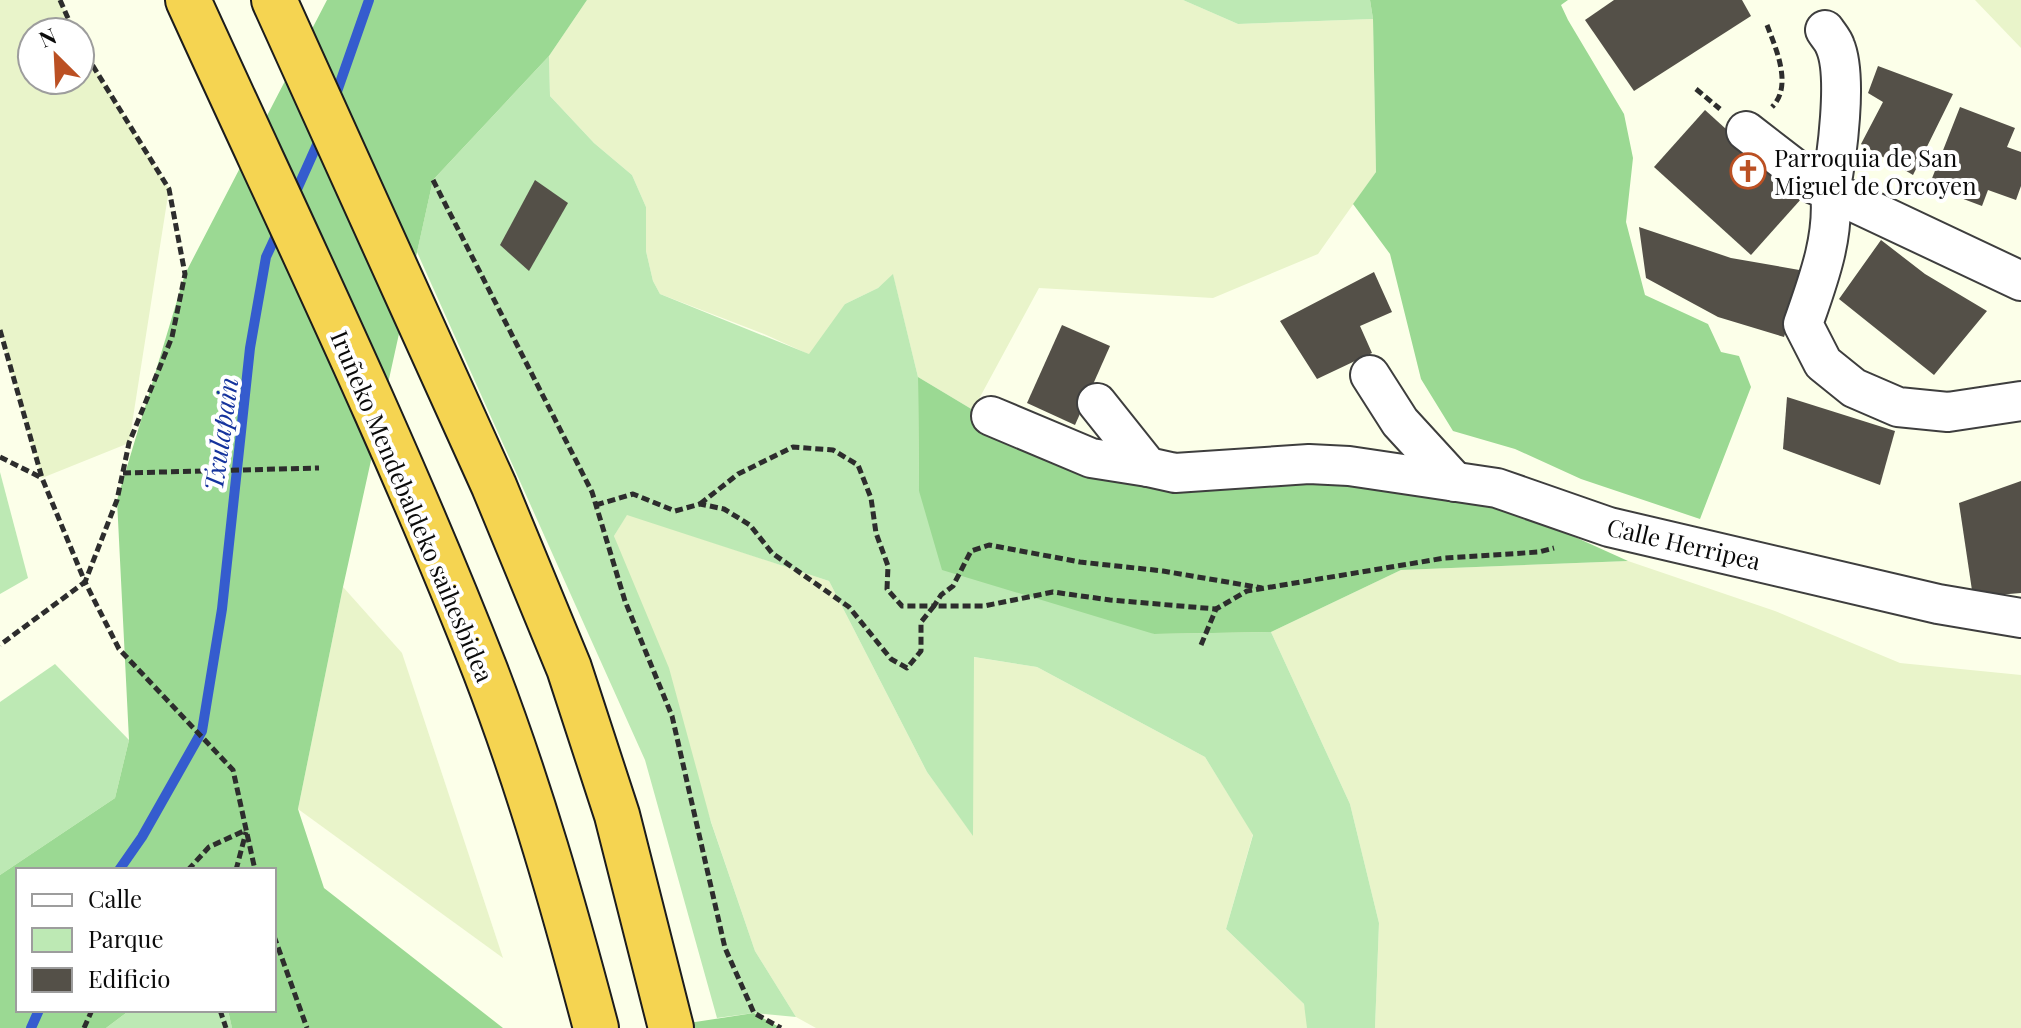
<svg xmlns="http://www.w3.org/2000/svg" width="2021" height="1028" font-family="'Playfair Display',serif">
	<rect width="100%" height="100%" fill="#fcffe9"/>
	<g fill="#e9f4ca">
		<polygon points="0,0 60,0 74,32 32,32 32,80 80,80 80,45 169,189 129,443 42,478 0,330"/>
		<polygon points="587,0 1183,0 1238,24 1373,19 1376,172 1318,254 1213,298 1039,288 973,410 918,377 893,275 878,288 845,304 828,363 764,334 660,294 653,281 646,251 646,207 632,175 594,143 550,96 549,56"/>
		<polygon points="1975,0 2021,0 2021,48"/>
		<polygon points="627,514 829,581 927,772 973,835 971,730 973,657 1037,667 1205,757 1253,834 1226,929 1304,1004 1309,1028 816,1028 796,1017 755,951 614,536"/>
		<polygon points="1628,561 1775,611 1900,663 2021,675 2021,1028 1375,1028 1379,923 1350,804 1271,632 1401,570"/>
		<polygon points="343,587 402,653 503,958 298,809"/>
	</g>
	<g fill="#bde9b4">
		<polygon points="1183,0 1370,0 1373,19 1238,24"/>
		<polygon points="549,56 550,96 594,143 632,175 646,207 646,251 653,281 660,294 809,354 845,304 878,288 893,274 918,377 919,491 1154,634 1271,632 1350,804 1379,923 1375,1028 1307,1028 1304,1004 1226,929 1253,835 1205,757 1037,667 974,657 973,836 927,772 829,581 627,515 614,536 669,668 711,822 755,951 796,1017 754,1013 717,1018 645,760 417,252 433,180"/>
		<polygon points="0,472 28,578 0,594"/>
		<polygon points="55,664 129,740 115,798 0,875 0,702"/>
		<polygon points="130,1010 228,1010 232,1028 106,1028"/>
	</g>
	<g fill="#9bd993">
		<polygon points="327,0 587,0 549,56 433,180 343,587 298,809 324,888 503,1028 232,1028 228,1010 274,1010 274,870 18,870 18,1010 130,1010 106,1028 0,1028 0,875 115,798 129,740 117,500 185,274"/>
		<polygon points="1370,0 1568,0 1561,5 1568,20 1624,114 1633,158 1626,222 1645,295 1708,324 1721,352 1739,356 1751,387 1700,519 1581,479 1515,449 1453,431 1421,379 1390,254 1353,204 1376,172 1373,19"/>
		<polygon points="918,377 973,410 1000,434 1407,491 1524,514 1628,561 1401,570 1271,632 1154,634 942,570 919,491"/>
		<polygon points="754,1013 781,1028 656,1028"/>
	</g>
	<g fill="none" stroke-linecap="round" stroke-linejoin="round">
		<g stroke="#355cce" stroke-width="10">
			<polyline points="334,100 369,0"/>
			<polyline points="294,196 320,138"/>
			<polyline points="119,870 142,837 202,731 222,609 250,348 266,257 279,229"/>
			<polyline points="31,1028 39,1010"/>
		</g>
	</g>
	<g fill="#545048">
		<polygon points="1614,0 1742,0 1751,16 1634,91 1585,20"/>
		<polygon points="1878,66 1953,94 1913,175 1861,144 1883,102 1868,93"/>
		<polygon points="1960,107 2015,128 2007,147 2021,152 2021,186 2016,200 1988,190 1982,206 1929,186"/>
		<polygon points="1705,110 1802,198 1751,255 1654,167"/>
		<polygon points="535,180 568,203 529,271 500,245"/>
		<polygon points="1639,227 1731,258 1805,271 1784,337 1718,317 1646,278"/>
		<polygon points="1881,240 1925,274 1987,311 1934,375 1839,299"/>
		<polygon points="1374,272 1392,312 1360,326 1372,353 1317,379 1280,321"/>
		<polygon points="1062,325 1110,346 1075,425 1027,403"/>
		<polygon points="1787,397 1895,431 1880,485 1783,449"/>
		<polygon points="2021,481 2021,593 1973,597 1959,503"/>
	</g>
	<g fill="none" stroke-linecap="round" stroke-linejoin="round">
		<defs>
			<g id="minor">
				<path d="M1825,30C1828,35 1833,40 1835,46C1848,76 1837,158 1830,191L2021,281"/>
				<path d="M1746,131L1816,185L1830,191C1835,237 1818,281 1803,324L1823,363L1854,388L1898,407L1948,412L2021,401"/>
				<polyline points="1370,375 1400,422 1455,482"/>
				<polyline points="1097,403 1148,467 1175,473 1309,464 1349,466 1497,488 1609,527 1938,604 2021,618"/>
				<polyline points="991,416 1091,458 1148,467"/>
			</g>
			<g id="highway">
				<path d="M188,0C289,222 396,442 485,670C530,787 564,907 596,1028"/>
				<polyline points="274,0 494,486 569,668 617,815 671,1028"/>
			</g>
		</defs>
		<use href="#minor" stroke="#3e3e3e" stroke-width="42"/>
		<use href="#highway" stroke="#1c1c1c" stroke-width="48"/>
		<g stroke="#2d2d2d" stroke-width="5" stroke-dasharray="8 4" stroke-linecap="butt">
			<polyline points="60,0 74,32"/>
			<path d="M1767,25C1776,49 1793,86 1772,107"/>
			<polyline points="80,45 169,189 185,274 172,337 129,443 117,500 85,582 119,649 233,770 255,870"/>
			<polyline points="1696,89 1720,109"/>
			<polyline points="433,180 592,492 625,601 672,716 725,948 754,1013 781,1028"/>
			<polyline points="0,330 42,478 85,582 0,645"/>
			<polyline points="0,457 42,478"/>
			<polyline points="123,473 319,468"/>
			<polyline points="700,504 738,474 793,447 833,450 858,465 871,498 876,533 888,566 887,589 902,606 934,606 941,595 953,586 971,551 989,545 1080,562 1163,571 1262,588"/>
			<polyline points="596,505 633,494 675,511 700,504 724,509 750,525 772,553 849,607 891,659 907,668 921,651 921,622 934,606 984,606 1053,592 1110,600 1216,609"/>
			<polyline points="1201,645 1216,609 1247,591 1445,558 1539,552 1554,548"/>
			<polyline points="188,870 209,847 246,830"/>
			<polyline points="236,870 246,832"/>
			<polyline points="274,936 307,1028"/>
			<polyline points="220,1010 226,1028"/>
			<polyline points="84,1028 92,1010"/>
		</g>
		<use href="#minor" stroke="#fff" stroke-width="38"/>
		<use href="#highway" stroke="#f5d451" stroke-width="44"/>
	</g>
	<defs>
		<symbol id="church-ring" viewBox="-11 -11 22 22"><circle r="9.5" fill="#fff" stroke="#bb5023" stroke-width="1.5"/><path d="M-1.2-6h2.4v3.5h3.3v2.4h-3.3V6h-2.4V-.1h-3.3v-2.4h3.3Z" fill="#bb5023"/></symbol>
	</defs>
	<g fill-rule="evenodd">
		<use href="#church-ring" x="1728" y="151" width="40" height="40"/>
	</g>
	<g text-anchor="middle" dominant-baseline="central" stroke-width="8" stroke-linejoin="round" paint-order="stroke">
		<g font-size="24" fill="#0b0b0b" stroke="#fff" text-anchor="start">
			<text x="1774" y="157">Parroquia de San<tspan x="1774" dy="28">Miguel de Orcoyen</tspan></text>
		</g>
		<g font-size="24" fill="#0b0b0b" stroke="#fff">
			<text transform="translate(413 506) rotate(67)">Iruñeko Mendebaldeko saihesbidea</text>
			<text transform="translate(1684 543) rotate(13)">Calle Herripea</text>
		</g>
		<g font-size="26" font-style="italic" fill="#15339d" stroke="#fff">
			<text transform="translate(220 434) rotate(-82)">Txulapain</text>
		</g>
	</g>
	<rect x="16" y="868" width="260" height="144" fill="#ffffff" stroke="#9d9d9d" stroke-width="2"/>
	<rect x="32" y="894" width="40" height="12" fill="#ffffff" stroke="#9d9d9d" stroke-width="2"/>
	<text x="88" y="908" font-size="24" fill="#0b0b0b">Calle</text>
	<rect x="32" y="928" width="40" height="24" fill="#bde9b4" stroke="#9d9d9d" stroke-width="2"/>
	<text x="88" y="948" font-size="24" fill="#0b0b0b">Parque</text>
	<rect x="32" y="968" width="40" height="24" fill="#545048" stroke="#9d9d9d" stroke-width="2"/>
	<text x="88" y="988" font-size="24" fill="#0b0b0b">Edificio</text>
	<g transform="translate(56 56) rotate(336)"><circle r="38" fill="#ffffff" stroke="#9d9d9d" stroke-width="2"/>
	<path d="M0-6L14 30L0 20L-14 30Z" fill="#bb5023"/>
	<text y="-12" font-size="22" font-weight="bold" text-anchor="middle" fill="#0b0b0b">N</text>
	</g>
</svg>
